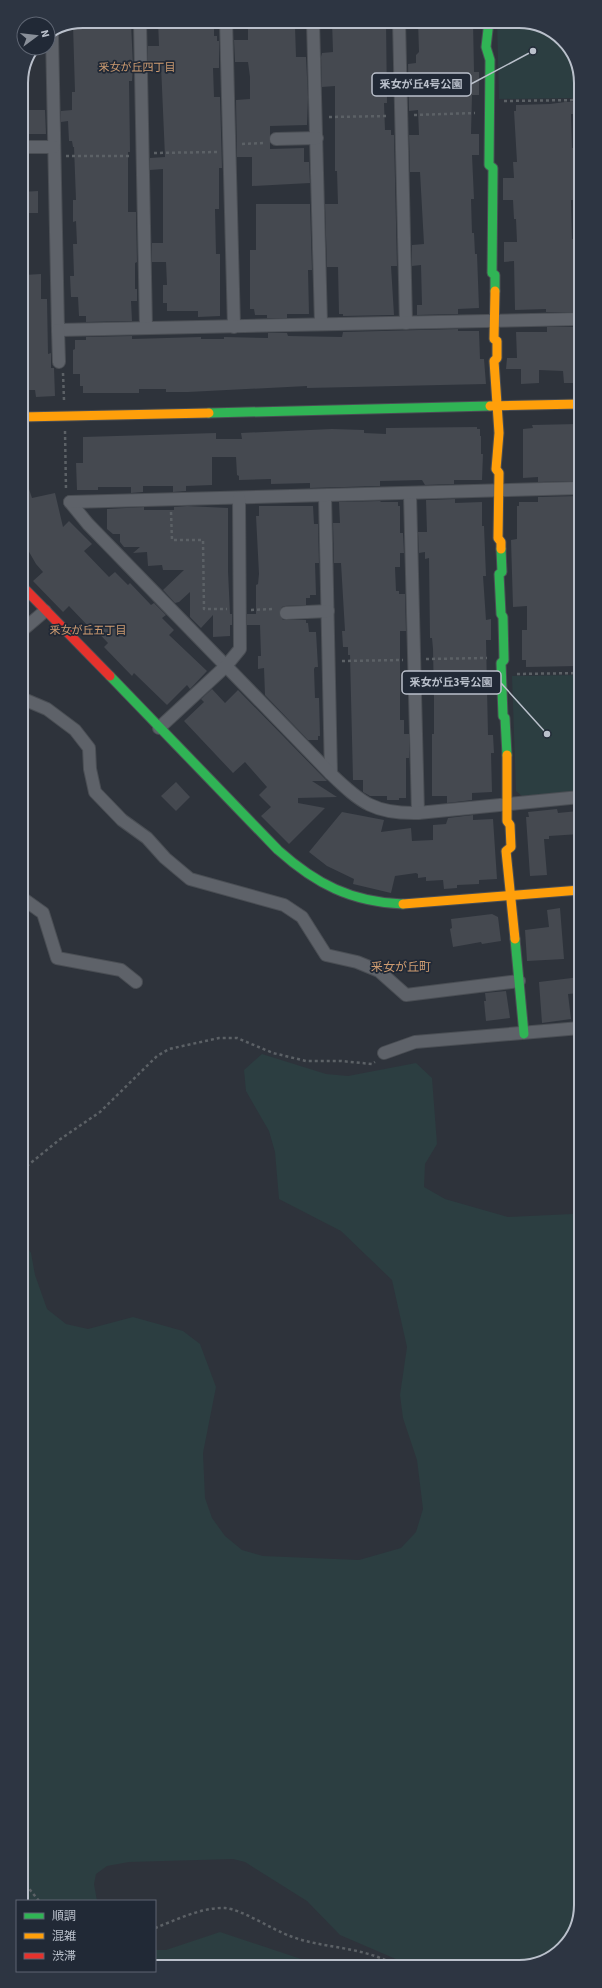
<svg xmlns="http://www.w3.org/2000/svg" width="602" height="1988" font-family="'Source Sans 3','Noto Sans JP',sans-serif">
	<rect width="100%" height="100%" fill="#2e333b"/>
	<g fill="#2c3e41">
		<polygon points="497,21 527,22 560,36 578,67 578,98 499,99"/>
		<polygon points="580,675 580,791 522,796 516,791 512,676"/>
		<polygon points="262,1054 326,1074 348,1076 416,1063 432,1078 437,1144 425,1164 424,1187 445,1199 508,1217 572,1214 581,1211 581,1906 566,1946 532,1966 412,1966 340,1935 307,1901 245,1862 233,1859 129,1862 107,1866 96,1874 94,1884 97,1901 22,1901 22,1239 31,1253 35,1275 47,1309 66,1324 88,1329 133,1317 183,1331 200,1344 216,1387 203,1453 205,1498 212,1518 225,1536 242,1550 263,1556 359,1560 401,1548 416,1532 423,1509 417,1460 403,1418 400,1395 407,1347 392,1280 341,1231 279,1199 275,1152 269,1131 246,1091 244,1070"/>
		<polygon points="220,1932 322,1966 155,1967 155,1950 166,1950"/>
	</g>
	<g fill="#454950">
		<polygon points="83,21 90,21 90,24 131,23 133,66 132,81 129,81 130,152 128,152 128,212 136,212 137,262 135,263 135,289 137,289 137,301 131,301 132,321 86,322 86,316 79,316 78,297 71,297 70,276 74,276 73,244 77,244 76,221 73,222 73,200 76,200 74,147 73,147 72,141 69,141 68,121 61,122 61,111 72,110 72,92 75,92 73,25"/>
		<polygon points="158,21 205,21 205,24 210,24 211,29 214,29 214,36 217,36 217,41 219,41 219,68 213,68 214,97 220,97 222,168 219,168 219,209 215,209 216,254 220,254 220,316 198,317 198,311 167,311 167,303 163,303 163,285 167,285 166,262 152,262 152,243 163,243 163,169 150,170 150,158 165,157 161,65 148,66 148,46 159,46"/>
		<polygon points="332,21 386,21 387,103 384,103 385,130 391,130 391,135 394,135 397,266 391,266 394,315 343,316 343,314 339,314 338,267 327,267 325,204 338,204 337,171 335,171 335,86 322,87 321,57 322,53 333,52"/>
		<polygon points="418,21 473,21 474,72 479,72 479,95 472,95 471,134 479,134 479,155 472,155 474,199 471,199 472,233 474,233 475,254 477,254 479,308 458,309 458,314 417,315 417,305 422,305 421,265 412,266 412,245 424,244 420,172 410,172 409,135 419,135 418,110 409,111 408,64 416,63 416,55 419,52"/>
		<polygon points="267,22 267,26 295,26 296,57 306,57 308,97 307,125 270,126 270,149 304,148 304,162 309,162 310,183 252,186 252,157 237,157 236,100 250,99 250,77 248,62 235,62 234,40 248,40 248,23"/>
		<polygon points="565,102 576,102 577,114 571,114 572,148 574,148 574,179 579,179 579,200 571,200 572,239 580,239 580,279 574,280 574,312 546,312 546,309 515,310 514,261 504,262 504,242 517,242 516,219 514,219 513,200 503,200 503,178 514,178 513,162 517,162 514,111 516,111 516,105 550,104"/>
		<polygon points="29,110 45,110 46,134 29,134"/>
		<polygon points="38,191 38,213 21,213 21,192"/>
		<polygon points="256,204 310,204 312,270 308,270 309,314 287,314 287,318 267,318 267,315 255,315 254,309 250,309 250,250 256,250"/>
		<polygon points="41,274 41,299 47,299 48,354 51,353 51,368 54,368 55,396 36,397 35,390 21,390 21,327 24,327 24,275"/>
		<polygon points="547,327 573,327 573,332 575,332 576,358 580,357 580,383 564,383 563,371 539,370 539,383 521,384 521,369 506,369 507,358 517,358 516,332 547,332"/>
		<polygon points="458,329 458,331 479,331 480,359 484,359 486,384 307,388 307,386 188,392 166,392 166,389 139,389 139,393 83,393 83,386 80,386 80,374 73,374 73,350 75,349 75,340 86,340 86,337 132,336 132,339 201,337 201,339 224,339 224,337 268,338 268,333 287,333 288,336 342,337 343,332"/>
		<polygon points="578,424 580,426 580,481 538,482 538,477 523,478 523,429 533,428 532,425"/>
		<polygon points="477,427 477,429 480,429 480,436 481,436 481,454 483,454 482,480 454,480 454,484 425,485 422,480 380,481 380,486 310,488 310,483 271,484 271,479 239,480 239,476 237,475 236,457 212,457 212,485 186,486 186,491 173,492 173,486 143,486 143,492 131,493 131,487 98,487 98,490 77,490 76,463 83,463 83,437 216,433 216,439 242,439 241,433 332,429 364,430 364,433 386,434 386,428"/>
		<polygon points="21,474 24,474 32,498 55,493 63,527 69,521 92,544 84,551 109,577 115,572 128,585 130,583 151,605 154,603 166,615 162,618 174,630 169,635 207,671 190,689 187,685 167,705 134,673 132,676 104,647 108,643 91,625 89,627 69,606 63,612 33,581 43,572 36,564 21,538"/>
		<polygon points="580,496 580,658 578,658 578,666 526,667 526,660 522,660 522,630 527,630 527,606 513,607 511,540 517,539 517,506 519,506 519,502 538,502 538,497"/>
		<polygon points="455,499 455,503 482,502 482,526 484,526 486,576 483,576 486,620 491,619 491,640 486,640 488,735 493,735 494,753 491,753 492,792 472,793 472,800 447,803 447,796 432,796 432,734 434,734 434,700 433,649 432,638 430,638 429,558 425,559 425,552 419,553 418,532 427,532 426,500"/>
		<polygon points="380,501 381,502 398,502 398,506 400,506 400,533 403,533 404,553 400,553 400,567 395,567 396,591 399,591 399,594 405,594 406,631 400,631 400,720 404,720 404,734 409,734 409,758 406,758 406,798 399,798 399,800 387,800 387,796 370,796 363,792 363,780 353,780 350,655 348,655 348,647 343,647 342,631 345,631 341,563 334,563 333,523 340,523 339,502"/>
		<polygon points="187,506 228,508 228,571 230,614 232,614 232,625 230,625 230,636 213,637 213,615 201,628 190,617 190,592 179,602 175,603 165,592 163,590 184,570 163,570 162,565 148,566 147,552 133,553 140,547 124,547 120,542 120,534 113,534 107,529 107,509 144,507 144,510 174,510 174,507"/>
		<polygon points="259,506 313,506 314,524 318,524 319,563 315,563 316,595 310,595 310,598 306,598 306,605 285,606 282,607 279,613 283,620 306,620 306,623 308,623 309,632 316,632 318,667 315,667 314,669 315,698 319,698 320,736 318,736 318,740 308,740 265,695 264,668 258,669 258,656 261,656 260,625 247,625 247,614 256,614 256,585 258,584 259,574 256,516 259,516"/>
		<polygon points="212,689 225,703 238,690 327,781 312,781 337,797 298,798 298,803 325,808 289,844 261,816 271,807 259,795 267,787 245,762 233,773 184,721 204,702 201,699"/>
		<polygon points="176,782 190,797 176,811 161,796"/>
		<polygon points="557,809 558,813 578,811 580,834 549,836 549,839 544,839 547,875 530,876 526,817 529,817 528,812"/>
		<polygon points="342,812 384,820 381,832 411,828 412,841 433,840 433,825 446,824 448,818 473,815 473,820 493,819 497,879 479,880 479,884 457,885 457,888 444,889 443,880 426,881 426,877 418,878 418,874 416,873 395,876 391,893 353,884 354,879 327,866 309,852"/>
		<polygon points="560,908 564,959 527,961 525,930 549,927 547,910"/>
		<polygon points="492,914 498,917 501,941 482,944 481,942 453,947 450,929 452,928 451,919"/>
		<polygon points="580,977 580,993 568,994 571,1019 542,1023 539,982"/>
		<polygon points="506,991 510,1018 486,1021 484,1001 486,1001 485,993"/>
	</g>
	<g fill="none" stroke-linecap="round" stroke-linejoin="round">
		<defs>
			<g id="street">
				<polyline points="140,21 146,328"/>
				<polyline points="226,21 234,327"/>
				<polyline points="313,21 321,324"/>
				<polyline points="399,21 406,323"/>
				<polyline points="52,34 58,330 580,319"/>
				<polyline points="276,139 317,138"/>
				<polyline points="21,147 54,147"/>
				<polyline points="58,330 59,362"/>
				<polyline points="410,494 418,813"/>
				<polyline points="325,496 331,774"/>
				<path d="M70,502L88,524L331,774C361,803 375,814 418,813L580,797"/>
				<polyline points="70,502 580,488"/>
				<polyline points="286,613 328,611"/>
				<polyline points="21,628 25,628 45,611"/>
				<polyline points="21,698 47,709 75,730 89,748 90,769 95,792 122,820 147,838 165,858 190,879 284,905 302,917 326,955 357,962 379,971 406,995 519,981"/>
				<polyline points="159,728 226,666 240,649 239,498"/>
				<polyline points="22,898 43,913 57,958 121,970 136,982"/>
				<polyline points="384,1053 415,1042 580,1028"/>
			</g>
			<g id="fast">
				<polyline points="489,21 486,47 490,60 489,165 493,168 492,273 495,275 495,291"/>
				<polyline points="209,413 490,406"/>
				<polyline points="501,549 502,572 499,574 501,614 503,617 504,660 501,663 503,716 505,718 507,755"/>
				<path d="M110,676L278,850C316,884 351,902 403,904"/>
				<polyline points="515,939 524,1034"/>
			</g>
			<g id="slow">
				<polyline points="495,291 494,339 497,341 497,358 494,361 499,433 496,469 499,473 498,538 501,542 501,549"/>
				<polyline points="490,406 580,404"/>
				<polyline points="21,417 209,413"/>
				<polyline points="507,755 507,821 510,825 511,847 506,851 515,939"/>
				<polyline points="403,904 580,890"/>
			</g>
			<polyline id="jam" points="21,585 110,676"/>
		</defs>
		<use href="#street" stroke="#4a4e54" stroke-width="14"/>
		<use href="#fast" stroke="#4a4e54" stroke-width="11"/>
		<use href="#slow" stroke="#4a4e54" stroke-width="11"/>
		<use href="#jam" stroke="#4a4e54" stroke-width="11"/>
		<g stroke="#5c6166" stroke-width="2.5" stroke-dasharray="3 3" stroke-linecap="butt">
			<polyline points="504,101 580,100"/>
			<polyline points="414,115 475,113"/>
			<polyline points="329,117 389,116"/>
			<polyline points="242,144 265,143"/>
			<polyline points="154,153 217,152"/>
			<polyline points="66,156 129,156"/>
			<polyline points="63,373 64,400"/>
			<polyline points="65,431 66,490"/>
			<polyline points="171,512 172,540 203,540 204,609 227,609"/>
			<polyline points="251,610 274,609"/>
			<polyline points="426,659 487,658"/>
			<polyline points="342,661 403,660"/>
			<polyline points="517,674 580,673"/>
			<polyline points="22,1170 59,1140 100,1112 157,1056 169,1049 219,1038 237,1038 273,1053 306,1061 341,1061 372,1064 375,1062"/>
			<polyline points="22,1880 39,1901"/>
			<path d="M155,1928C176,1920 202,1907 225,1908C241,1909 273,1930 290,1936C323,1949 365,1946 396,1966"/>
		</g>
		<use href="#street" stroke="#5e6269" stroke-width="12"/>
		<use href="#fast" stroke="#30b455" stroke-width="9"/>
		<use href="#slow" stroke="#ff9f0a" stroke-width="9"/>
		<use href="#jam" stroke="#e5322d" stroke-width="9"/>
	</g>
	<g text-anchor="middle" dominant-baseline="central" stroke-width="3.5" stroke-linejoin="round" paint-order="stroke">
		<g font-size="11" fill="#ce9c71" stroke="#212936">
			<text x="137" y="67">釆女が丘四丁目</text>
			<text x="88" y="630">釆女が丘五丁目</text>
		</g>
		<g font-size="12" fill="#ce9c71" stroke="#212936">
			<text x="401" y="967">釆女が丘町</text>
		</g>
	</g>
	<path d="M0 0H602V1988H0ZM83 28H519A55 55 0 0 1 574 83V1905A55 55 0 0 1 519 1960H83A55 55 0 0 1 28 1905V83A55 55 0 0 1 83 28Z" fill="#2d3542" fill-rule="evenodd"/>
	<path fill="none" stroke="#bac0cb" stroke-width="2" d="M83 28H519A55 55 0 0 1 574 83V1905A55 55 0 0 1 519 1960H83A55 55 0 0 1 28 1905V83A55 55 0 0 1 83 28Z"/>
	<path fill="none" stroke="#bac0cb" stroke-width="1.5" d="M533 51L471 84M547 734L501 683"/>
	<g fill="#bac0cb" stroke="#212936" stroke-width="1.5">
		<circle cx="533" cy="51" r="4"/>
		<circle cx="547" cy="734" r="4"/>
	</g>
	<g fill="#212936" stroke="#bac0cb" stroke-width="1.5">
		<rect x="372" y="73" width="99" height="23" rx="4"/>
		<rect x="402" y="671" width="99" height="23" rx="4"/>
	</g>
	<g font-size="11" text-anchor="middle" font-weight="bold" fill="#bac0cb">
		<text x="421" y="88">釆女が丘4号公園</text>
		<text x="451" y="686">釆女が丘3号公園</text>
	</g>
	<rect x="16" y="1900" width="140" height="72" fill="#212936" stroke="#5e6572"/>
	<rect x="24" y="1913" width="20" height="6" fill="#30b455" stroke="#5e6572"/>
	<text x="52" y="1920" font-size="12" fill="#bac0cb">順調</text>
	<rect x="24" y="1933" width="20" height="6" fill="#ff9f0a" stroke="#5e6572"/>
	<text x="52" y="1940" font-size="12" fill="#bac0cb">混雑</text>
	<rect x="24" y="1953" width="20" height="6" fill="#e5322d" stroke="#5e6572"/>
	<text x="52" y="1960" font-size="12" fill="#bac0cb">渋滞</text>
	<g transform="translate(36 36) rotate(75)"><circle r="19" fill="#212936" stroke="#5e6572"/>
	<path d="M0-3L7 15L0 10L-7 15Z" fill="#898f99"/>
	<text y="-6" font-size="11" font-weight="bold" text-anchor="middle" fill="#bac0cb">N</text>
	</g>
</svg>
